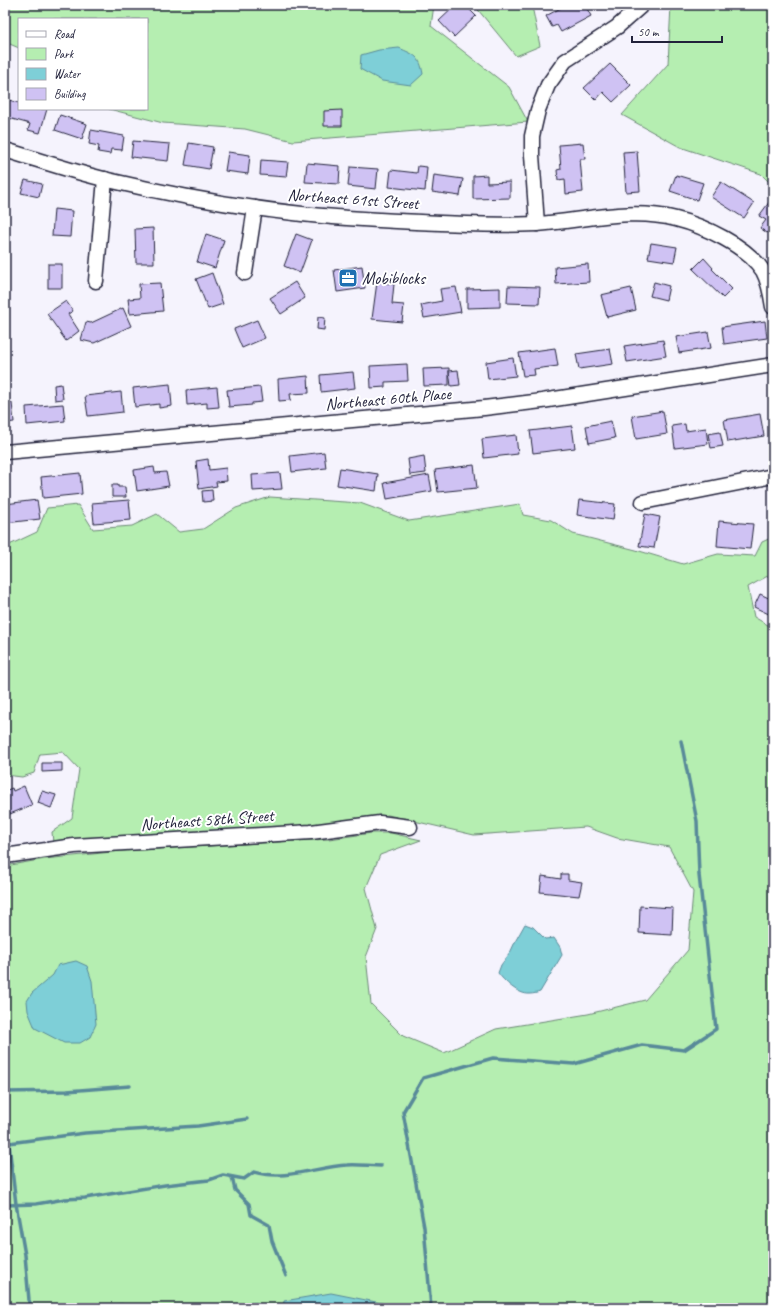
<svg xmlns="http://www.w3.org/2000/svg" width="778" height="1313" font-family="Caveat,sans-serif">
	<rect width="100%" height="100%" fill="#f5f3fd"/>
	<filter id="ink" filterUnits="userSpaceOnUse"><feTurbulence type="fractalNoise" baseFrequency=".025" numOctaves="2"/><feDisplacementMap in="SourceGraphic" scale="8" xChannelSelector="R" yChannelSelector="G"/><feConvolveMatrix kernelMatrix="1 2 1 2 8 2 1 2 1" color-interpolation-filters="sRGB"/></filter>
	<g filter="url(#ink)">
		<g fill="#b5eeb1" stroke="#6c8876">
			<polygon points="5,5 434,5 431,26 509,87 528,122 293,141 245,129 163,123 109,109 147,109 147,19 19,19 19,48 5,42"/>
			<polygon points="474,5 534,5 532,6 540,46 516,56"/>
			<polygon points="671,5 773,5 773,186 761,174 680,147 622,115 668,64"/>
			<polygon points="270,497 360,503 409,521 520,504 523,515 551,520 573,534 636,550 683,564 718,554 755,556 762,542 773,537 773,573 748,587 754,617 773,628 773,1308 5,1308 5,866 45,859 121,851 329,839 372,833 391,833 421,840 380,855 366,888 377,929 366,957 371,1004 403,1036 444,1053 496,1029 588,1014 645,1000 688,950 693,892 669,847 617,838 586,827 474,835 388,815 342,823 53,843 52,832 72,818 79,769 63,752 40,754 34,773 22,777 5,775 5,547 37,532 47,508 78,505 93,529 132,526 157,514 179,532 203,529 236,508"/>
		</g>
		<g fill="#7ecfd7" stroke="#598a99">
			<path d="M399,48C415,55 420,56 423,74L411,85L382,81L360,69L361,55L379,50Z"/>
			<path d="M525,924L533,927L545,939L554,938L560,947L562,955L540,992C537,993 533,994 530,994C518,995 504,981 498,973L501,965L510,953L516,940Z"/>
			<polygon points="76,961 87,966 92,981 96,1024 90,1037 80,1043 64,1043 35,1028 28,1011 27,1001 32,993 53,975 58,965"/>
			<polygon points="331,1293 406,1308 283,1308 284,1301"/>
		</g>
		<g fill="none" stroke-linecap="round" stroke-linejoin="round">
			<g stroke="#598a99" stroke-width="3.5">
				<polyline points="5,1092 67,1091 130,1086"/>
				<polyline points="5,1111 16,1204 25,1255 29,1300 32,1308"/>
				<polyline points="9,1143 85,1133 198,1126 247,1119"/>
				<polyline points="232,1177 235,1190 249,1204 251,1215 269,1225 272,1241 286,1276"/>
				<path d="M5,1205L36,1204L65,1199L85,1198L165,1185L209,1180L223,1175L244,1179L254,1172C285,1181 316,1167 347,1165C358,1164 370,1166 381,1166"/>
				<polyline points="97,1308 122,1305 125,1308"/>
				<polyline points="209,1308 256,1304"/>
				<polyline points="431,1308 424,1227 403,1112 423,1078 493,1058 574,1064 642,1045 684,1050 716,1029 699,875 697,821 681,741"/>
			</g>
		</g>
		<g fill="#cfc2f3" stroke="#22223b">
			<polygon points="456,5 465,5 476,16 454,37 439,21"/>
			<polygon points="566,5 585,5 591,16 561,32 557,25 552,27 546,16"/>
			<polygon points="610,64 631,85 613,102 603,92 596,100 584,88"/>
			<polygon points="9,100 19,103 19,109 47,109 40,133 28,130 30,124 5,117"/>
			<polygon points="342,110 342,126 324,126 324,111"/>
			<polygon points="60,115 87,124 82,139 55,130"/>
			<polygon points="91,130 124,136 122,150 111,149 110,154 98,152 99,146 89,144"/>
			<polygon points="133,141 170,144 168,161 131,157"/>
			<polygon points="189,143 213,147 209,169 185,165"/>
			<polygon points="583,143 585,159 580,159 583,192 566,194 565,179 558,180 557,170 561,169 559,145"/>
			<polygon points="637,151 640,191 626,192 623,152"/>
			<polygon points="228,152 250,155 248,174 225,171"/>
			<polygon points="261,160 288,162 286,177 260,175"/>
			<polygon points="307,163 340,166 339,184 305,182"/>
			<polygon points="418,166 427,167 425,191 389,187 391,170 417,173"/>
			<polygon points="350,167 378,169 376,189 348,186"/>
			<polygon points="434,175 463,179 460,196 432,192"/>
			<polygon points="487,175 487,183 510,182 510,198 473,199 473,176"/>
			<polygon points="676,175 703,183 697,200 670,191"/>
			<polygon points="25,180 42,184 39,197 21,193"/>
			<polygon points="721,182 754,203 744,218 711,197"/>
			<polygon points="770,201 773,203 773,224 767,233 760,228 766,220 759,216"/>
			<polygon points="54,209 72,211 70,237 52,236"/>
			<polygon points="153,228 154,263 136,263 135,229"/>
			<polygon points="206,234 224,240 215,268 197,262"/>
			<polygon points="296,234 312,240 300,273 284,266"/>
			<polygon points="651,243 677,247 674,262 648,258"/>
			<polygon points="704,258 713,268 712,269 732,289 723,298 693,269"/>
			<rect x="48" y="264" width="14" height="24"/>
			<polygon points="588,264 589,282 556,284 555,267"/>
			<polygon points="362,266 365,288 337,292 334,270"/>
			<polygon points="212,273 223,304 208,309 196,279"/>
			<polygon points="295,282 305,298 281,314 270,298"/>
			<polygon points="377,282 394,284 392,304 404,305 402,322 372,319"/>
			<polygon points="654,282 669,286 666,300 650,296"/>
			<polygon points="160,283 163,311 130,314 128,299 140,298 139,284"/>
			<polygon points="508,286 540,287 539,304 507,303"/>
			<polygon points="456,287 461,312 424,318 421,305 442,301 440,289"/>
			<polygon points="500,288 500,307 467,308 467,289"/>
			<polygon points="631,288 636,310 607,317 601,295"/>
			<polygon points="66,301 73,311 68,314 79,331 66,341 47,314"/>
			<polygon points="123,308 131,326 94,343 81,340 86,322 91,323"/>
			<polygon points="318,317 325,318 324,330 317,329"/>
			<polygon points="257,320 265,338 242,348 234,329"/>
			<polygon points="765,321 767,338 724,344 722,327"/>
			<polygon points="708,332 711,348 679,353 676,337"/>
			<polygon points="663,340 666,356 627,362 624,346"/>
			<polygon points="555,348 558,366 534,369 535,375 523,376 519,353"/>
			<polygon points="610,349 613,364 579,369 576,354"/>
			<polygon points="513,358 516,376 488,379 486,362"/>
			<polygon points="407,364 408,381 385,382 385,387 371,388 370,366"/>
			<polygon points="449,368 449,385 424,386 423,369"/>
			<polygon points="458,370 460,385 451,386 449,371"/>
			<polygon points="353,372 355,388 321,392 320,375"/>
			<polygon points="308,376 309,393 290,394 291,400 279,401 278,379"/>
			<polygon points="61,384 63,399 55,400 54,385"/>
			<polygon points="170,384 172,406 159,408 159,404 135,407 133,388"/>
			<polygon points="217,387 219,407 207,408 207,403 187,405 186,390"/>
			<polygon points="260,387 262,402 252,403 252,405 229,407 227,390"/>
			<polygon points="121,392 123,412 88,416 85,396"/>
			<polygon points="12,403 14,422 5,423 5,404"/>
			<polygon points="63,404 65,421 27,425 26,407"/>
			<polygon points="663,411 667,434 636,439 632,416"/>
			<polygon points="760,414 764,436 728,442 724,420"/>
			<polygon points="611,421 615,438 589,443 586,426"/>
			<polygon points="685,424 686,431 706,428 708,444 675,448 672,426"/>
			<polygon points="572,426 575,448 533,453 530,431"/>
			<polygon points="720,432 723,446 711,448 708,434"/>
			<polygon points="516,435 518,454 484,458 482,439"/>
			<polygon points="324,452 326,468 292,472 290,456"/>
			<polygon points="424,456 426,473 410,475 408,459"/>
			<polygon points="208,459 209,470 226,468 227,481 216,482 217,486 199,489 196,461"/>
			<polygon points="474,465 477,488 438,492 435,470"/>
			<polygon points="154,467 155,473 166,472 169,486 137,491 134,470"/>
			<polygon points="340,468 378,474 376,491 337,485"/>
			<polygon points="80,473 82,494 43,498 41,477"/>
			<polygon points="280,473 282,489 253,491 252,475"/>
			<polygon points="429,475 432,491 387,499 384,483"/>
			<polygon points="112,485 118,485 118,487 125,487 126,497 112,497"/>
			<polygon points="212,490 213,501 203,502 202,491"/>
			<polygon points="37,500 40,519 5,523 5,504"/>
			<polygon points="129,500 131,520 94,523 92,503"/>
			<polygon points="579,500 615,504 613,520 577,515"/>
			<polygon points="645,514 660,517 654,548 639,546"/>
			<polygon points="719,521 753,524 750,549 717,546"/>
			<polygon points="760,594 773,600 773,616 754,607"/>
			<polygon points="42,763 62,763 62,771 42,772"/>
			<polygon points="24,786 32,805 5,816 5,791 12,788 13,791"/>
			<polygon points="42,791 56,795 51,808 38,803"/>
			<polygon points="561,874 568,874 568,880 582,882 579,896 540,892 542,876 561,879"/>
			<polygon points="640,906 673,908 672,935 639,933"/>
		</g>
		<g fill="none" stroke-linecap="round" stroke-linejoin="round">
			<defs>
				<g id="street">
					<path d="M5,150C39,160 73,172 108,180C172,195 237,207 302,214C357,220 412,222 467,224C490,225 514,225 537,224C583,221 630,207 676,219C704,226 747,246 763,271C769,282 771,294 773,307"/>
					<polyline points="537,224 532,155 532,136 538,110 548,85 565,61 617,27 642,5"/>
					<polyline points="245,273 255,208"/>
					<polyline points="96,281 105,179"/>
					<polyline points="5,452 484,408 542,401 773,365"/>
					<polyline points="643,502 773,476"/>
					<polyline points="5,856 74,846 311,832 380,823 410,827"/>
				</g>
			</defs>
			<use href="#street" stroke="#22223b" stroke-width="17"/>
			<use href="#street" stroke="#fff" stroke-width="14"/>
		</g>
	</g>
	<defs>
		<symbol id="office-square" viewBox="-11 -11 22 22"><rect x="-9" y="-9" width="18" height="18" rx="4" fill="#1f6fb2" stroke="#fff"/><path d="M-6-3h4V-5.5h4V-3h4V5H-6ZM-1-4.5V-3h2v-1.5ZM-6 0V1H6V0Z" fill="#fff"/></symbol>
	</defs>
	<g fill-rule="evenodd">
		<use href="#office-square" x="337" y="267" width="22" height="22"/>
	</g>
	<g text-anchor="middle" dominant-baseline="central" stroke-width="4" stroke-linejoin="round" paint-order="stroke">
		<g font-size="17" fill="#22223b" stroke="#fff">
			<text transform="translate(353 199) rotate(4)">Northeast 61st Street</text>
			<text transform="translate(388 399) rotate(-5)">Northeast 60th Place</text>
			<text transform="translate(207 820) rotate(-4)">Northeast 58th Street</text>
		</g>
		<g font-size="17" fill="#22223b" stroke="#fff" text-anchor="start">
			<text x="362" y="278">Mobiblocks</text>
		</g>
	</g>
	<rect width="778" height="1313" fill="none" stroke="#fff" stroke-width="20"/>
	<rect x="10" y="10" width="758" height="1293" fill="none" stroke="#22223b" stroke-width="1.5" filter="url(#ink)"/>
	<rect x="18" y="18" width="130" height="92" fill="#ffffff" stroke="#a7a7b1"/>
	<rect x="26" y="31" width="20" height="6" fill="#ffffff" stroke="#a7a7b1"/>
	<text x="54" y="38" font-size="12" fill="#22223b">Road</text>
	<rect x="26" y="48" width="20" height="12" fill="#b5eeb1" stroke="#a7a7b1"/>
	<text x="54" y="58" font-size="12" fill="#22223b">Park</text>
	<rect x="26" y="68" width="20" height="12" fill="#7ecfd7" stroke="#a7a7b1"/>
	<text x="54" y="78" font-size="12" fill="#22223b">Water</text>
	<rect x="26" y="88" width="20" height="12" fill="#cfc2f3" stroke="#a7a7b1"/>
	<text x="54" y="98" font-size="12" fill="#22223b">Building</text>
	<path d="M632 36v6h90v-6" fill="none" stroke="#22223b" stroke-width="2"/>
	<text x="638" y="36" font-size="12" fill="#22223b" stroke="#ffffff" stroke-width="3" paint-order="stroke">50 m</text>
</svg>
